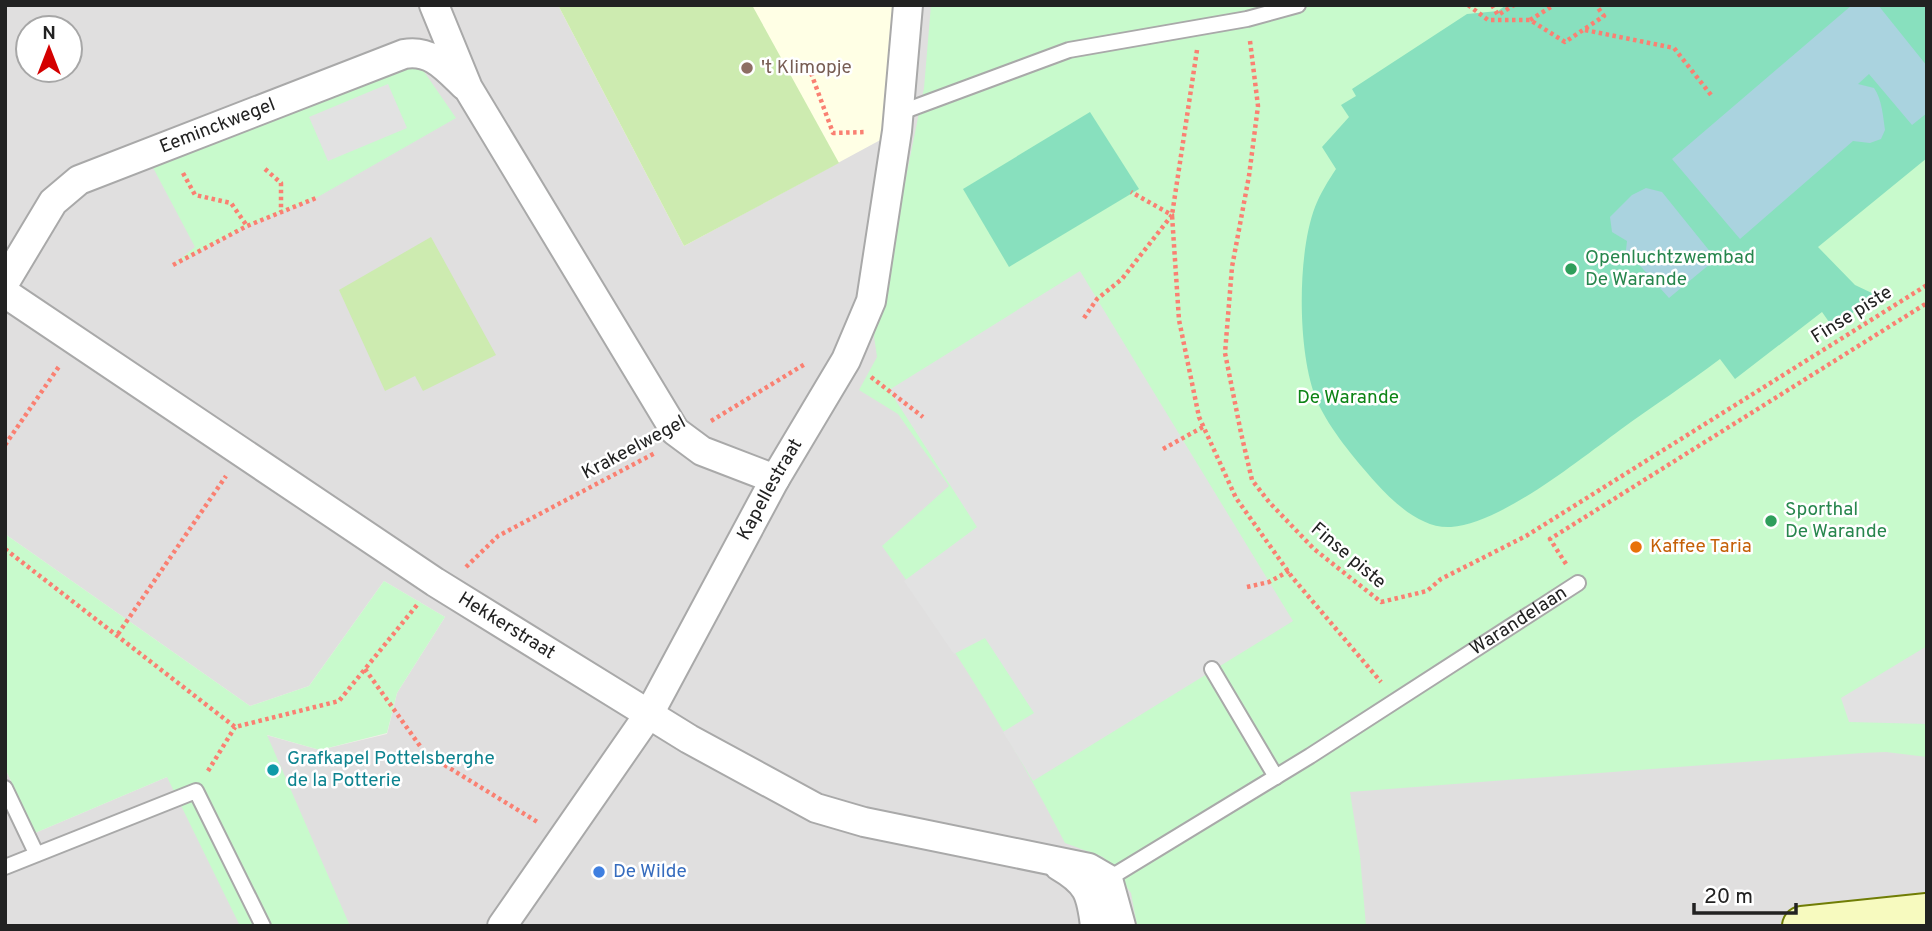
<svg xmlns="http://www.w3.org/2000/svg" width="1932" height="931" font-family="Overpass,sans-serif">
	<rect width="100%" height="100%" fill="#f2efe9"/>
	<path fill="#e0dfdf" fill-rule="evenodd" d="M5,5H1927V926H5V768L35,833L266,735L320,750L387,734L397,693L445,617L384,581L309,686L250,706L5,534ZM28,28H70V70H28Z"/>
	<polygon fill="#ffffe5" points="558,5 908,5 897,131 684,246"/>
	<g fill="#cdebb0">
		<polygon points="558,5 752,5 839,163 684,246"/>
		<polygon points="431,237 496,355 423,391 415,376 385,391 339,290"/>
	</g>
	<g fill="#c8facc">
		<path d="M931,5H1927V757L1886,752L1862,753L1350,792L1360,856L1366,926H1137L1131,893L1103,857L1065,843C1012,740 950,639 882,546L949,486L898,414L859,390L877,357L874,336L924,88Z"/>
		<polygon points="416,60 456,118 316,198 247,226 173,265 195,247 149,160"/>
		<polygon points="5,534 250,706 309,686 384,581 445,617 397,693 387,733 320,750 267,735 350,926 240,926 167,777 35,833 5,768"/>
	</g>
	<g fill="#88e0be">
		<path d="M1506,5H1927V158L1818,247L1855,285L1874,294L1834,329L1822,312L1735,379L1720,359C1687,384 1653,406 1620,430C1579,460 1502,523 1451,527C1422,529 1394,503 1376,483C1355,459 1330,430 1317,401C1297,354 1297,254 1315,207C1320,194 1328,181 1336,169L1322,147L1349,117L1341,105L1356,96L1352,89L1467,14L1498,11Z"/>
		<polygon points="1090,112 1139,189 1009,267 963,189"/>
	</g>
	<g fill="#e2e2e2">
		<polygon points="388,84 407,128 328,161 309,117"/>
		<polygon points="1080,271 1293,621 1033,781 1003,732 1034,713 985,638 954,654 904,581 977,527 889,390"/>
		<polygon points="1927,646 1927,724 1849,722 1841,698"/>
	</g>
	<g fill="#aad3df">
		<path d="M1852,5H1878L1927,66V113L1912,125L1869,74L1858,84L1874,88C1882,99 1883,117 1885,130L1881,139L1870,143L1853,141L1740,239L1672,159Z"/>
		<polygon points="1646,188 1662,192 1716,259 1669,298 1626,250 1627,241 1612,232 1610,217 1632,195"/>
	</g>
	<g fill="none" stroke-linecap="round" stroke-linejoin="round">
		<defs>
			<g id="lane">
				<polyline points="899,113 1069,50 1247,19 1298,5"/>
				<polyline points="1212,669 1276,777"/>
				<polyline points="5,788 36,853"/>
				<polyline points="5,867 196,791 263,926"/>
				<path id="s1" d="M1108,879L1310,756L1578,583"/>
			</g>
			<g id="street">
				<polyline points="434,5 468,88 675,431 702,451 775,479"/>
				<path id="s2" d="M5,282L53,202L79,180L404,54C431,49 446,68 464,85"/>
				<path id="s3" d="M5,293L435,582L689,739L816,808L864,822L1089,868L1108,879L1121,926"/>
				<path d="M1059,866C1088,883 1091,893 1095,926"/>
				<path id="s4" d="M502,926L649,714L775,479L846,360L871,301L897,131L908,5"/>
			</g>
			<polyline id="secondary" points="1802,926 1927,913"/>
		</defs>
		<use href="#lane" stroke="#a9a9a9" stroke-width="18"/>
		<use href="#street" stroke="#a9a9a9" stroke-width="32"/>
		<use href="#secondary" stroke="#707d05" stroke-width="42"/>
		<g stroke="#fa8072" stroke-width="4.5" stroke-dasharray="3.5 3.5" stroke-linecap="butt">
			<polyline points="1468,5 1488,20 1530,20 1565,42 1604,16 1596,5"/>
			<polyline points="1492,5 1498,15 1514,5"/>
			<polyline points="1530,20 1554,5"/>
			<polyline points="1585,30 1674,48 1711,95"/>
			<polyline points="1250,41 1258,106 1249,176 1232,267 1225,353 1241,433 1252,480 1269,502 1314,549 1381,602 1427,591 1441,579 1526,536 1927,285"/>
			<polyline points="1197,50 1172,215 1179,320 1199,417 1236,498 1292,577 1381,682"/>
			<polyline points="811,73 833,133 867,132"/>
			<polyline points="265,169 281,183 281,212"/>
			<polyline points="183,173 195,195 231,203 247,226"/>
			<polyline points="173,265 247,226 316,198"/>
			<polyline points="1084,318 1097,299 1122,279 1172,215 1131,192"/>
			<polyline points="871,377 923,417"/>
			<polyline points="711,421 805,364"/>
			<polyline points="5,445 60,365"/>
			<polyline points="1163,449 1203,427"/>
			<polyline points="5,549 235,727 339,701 417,605"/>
			<polyline points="1566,564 1550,539 1927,303"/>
			<polyline points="466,567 498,536 655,453"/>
			<polyline points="1247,587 1269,582 1289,571"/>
			<polyline points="118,634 226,476"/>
			<polyline points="365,669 425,753 539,823"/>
			<polyline points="208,771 235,727"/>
		</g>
		<use href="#lane" stroke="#fff" stroke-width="14"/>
		<use href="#street" stroke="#fff" stroke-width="28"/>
		<use href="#secondary" stroke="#f7fabf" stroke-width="38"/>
	</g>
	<circle fill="#8d6e63" stroke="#fff" stroke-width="2.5" cx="747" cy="68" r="7"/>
	<g fill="#2e9e5b" stroke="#fff" stroke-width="2.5">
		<circle cx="1571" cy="269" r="7"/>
		<circle cx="1771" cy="521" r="7"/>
	</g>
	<circle fill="#e8710a" stroke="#fff" stroke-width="2.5" cx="1636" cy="547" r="7"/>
	<circle fill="#0f9aa8" stroke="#fff" stroke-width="2.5" cx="273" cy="770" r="7"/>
	<circle fill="#3f7fe0" stroke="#fff" stroke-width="2.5" cx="599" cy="872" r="7"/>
	<g text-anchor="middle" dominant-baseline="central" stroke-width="5" stroke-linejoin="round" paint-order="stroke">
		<g font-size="19" fill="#785e54" stroke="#fff" text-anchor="start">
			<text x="761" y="68">'t Klimopje</text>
		</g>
		<g font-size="19" fill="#222" stroke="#fff">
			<text stroke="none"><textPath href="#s2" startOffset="276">Eeminckwegel</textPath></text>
			<text transform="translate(1852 315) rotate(-32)">Finse piste</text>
			<text transform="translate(634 448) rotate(-28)">Krakeelwegel</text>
			<text stroke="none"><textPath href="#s4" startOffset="513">Kapellestraat</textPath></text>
			<text transform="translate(1348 556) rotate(40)">Finse piste</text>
			<text stroke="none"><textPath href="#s1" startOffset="485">Warandelaan</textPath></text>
			<text stroke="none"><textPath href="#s3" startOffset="602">Hekkerstraat</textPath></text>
		</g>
		<g font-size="19" fill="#27864d" stroke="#fff" text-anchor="start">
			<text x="1585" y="258">Openluchtzwembad<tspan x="1585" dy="22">De Warande</tspan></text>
			<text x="1785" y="510">Sporthal<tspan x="1785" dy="22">De Warande</tspan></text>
		</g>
		<g font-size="19" fill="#0c8416" stroke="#fff">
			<text x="1348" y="398">De Warande</text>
		</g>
		<g font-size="19" fill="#c56008" stroke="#fff" text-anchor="start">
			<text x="1650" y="547">Kaffee Taria</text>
		</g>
		<g font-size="19" fill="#0d838f" stroke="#fff" text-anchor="start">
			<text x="287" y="759">Grafkapel Pottelsberghe<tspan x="287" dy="22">de la Potterie</tspan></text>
		</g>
		<g font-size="19" fill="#366cbe" stroke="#fff" text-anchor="start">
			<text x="613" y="872">De Wilde</text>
		</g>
	</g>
	<rect width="1932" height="931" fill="none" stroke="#222222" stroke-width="14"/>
	<g transform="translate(49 49)"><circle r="33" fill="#ffffff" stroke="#a7a7a7" stroke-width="2"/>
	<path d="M0-5L12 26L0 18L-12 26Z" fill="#d40000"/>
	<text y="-10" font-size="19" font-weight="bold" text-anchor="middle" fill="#222222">N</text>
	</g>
	<path d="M1694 903v10h102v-10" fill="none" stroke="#222222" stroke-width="3.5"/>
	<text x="1704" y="903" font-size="21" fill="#222222" stroke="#ffffff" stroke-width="5" paint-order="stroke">20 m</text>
</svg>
